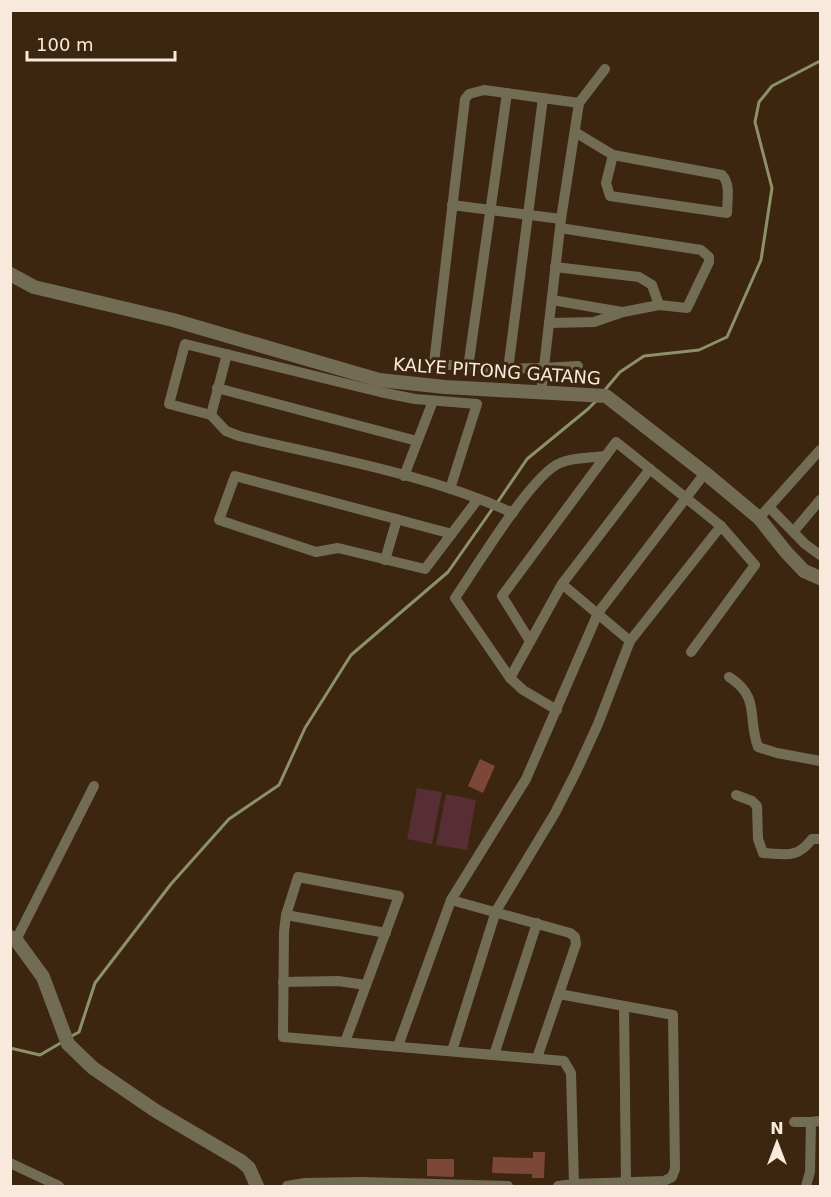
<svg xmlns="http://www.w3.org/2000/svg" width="831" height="1197" font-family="'DejaVu Sans',sans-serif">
	<rect width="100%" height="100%" fill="#3c2610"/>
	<g fill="#572e35">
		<polygon points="417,788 442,792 432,844 407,839"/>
		<polygon points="446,794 476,800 467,850 436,845"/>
	</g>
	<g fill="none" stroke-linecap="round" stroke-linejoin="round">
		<g stroke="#8c9168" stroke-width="3">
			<polyline points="604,391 620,372 644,356 699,350 727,337 761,260 772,188 755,122 759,102 772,86 820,61"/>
			<polyline points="497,503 527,459 588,409 596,401"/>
			<polyline points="70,1037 79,1032 95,983 171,884 229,819 279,785 305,728 351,655 448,572 493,508"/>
			<polyline points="10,1048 40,1055 64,1041"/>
		</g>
	</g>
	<g fill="#7d4738">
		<polygon points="480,759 495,766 483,793 468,786"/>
		<polygon points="533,1152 545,1152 544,1178 532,1178 532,1174 492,1173 493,1157 533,1158"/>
		<polygon points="427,1159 454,1159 454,1177 427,1176"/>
	</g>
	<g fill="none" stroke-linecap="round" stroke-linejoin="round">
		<g stroke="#736c55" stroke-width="10">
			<path d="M575,132L613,155L722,175C731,184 727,200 727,213L610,196L606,183L613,155"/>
			<polyline points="452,205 561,219"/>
			<polyline points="555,267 639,277 652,285 659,305"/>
			<polyline points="552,300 622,312"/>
			<polyline points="549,323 594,322 623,312 659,305 687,308 709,262 709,257 701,250 560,228"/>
			<path d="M578,366C528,370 484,370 434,363L465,99L469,94L484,90L579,103"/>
			<polyline points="468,368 507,93"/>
			<polyline points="508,370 543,98"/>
			<polyline points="217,388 417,441"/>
			<polyline points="541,393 561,219 579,103 605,69"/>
			<polyline points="211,415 227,354"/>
			<polyline points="404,476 433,401"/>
			<path d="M450,489L477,404L415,399L380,392L185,344L169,404L211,415L226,431L239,436C331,458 427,474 513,513"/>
			<polyline points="769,507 805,544 820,555"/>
			<polyline points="759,518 820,450"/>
			<polyline points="794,531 820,500"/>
			<polyline points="452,534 235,476 219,520 316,552 338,548 425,569 478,499"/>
			<polyline points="385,560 397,519"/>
			<polyline points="562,584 630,641"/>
			<polyline points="530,641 502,596 616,442 721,526 755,565 691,652"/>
			<path d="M729,677C761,697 747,718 758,747L777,753L820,761"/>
			<polyline points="510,678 562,584 650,469"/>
			<path d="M557,710L523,690L510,678L455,598C476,568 531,475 560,463C574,457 591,458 606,456"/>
			<path d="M736,795L752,801L757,806L758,839L763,853C786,854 797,859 812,839H820"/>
			<polyline points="451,900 570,933 575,937 576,944 537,1058"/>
			<polyline points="286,915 386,933"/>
			<polyline points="16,940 94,786"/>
			<polyline points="283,982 338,981 366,985"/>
			<polyline points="624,1006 626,1182"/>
			<polyline points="345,1042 399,896 298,877 286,915 284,932 283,1037 564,1061 571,1073 574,1184"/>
			<polyline points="398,1046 451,900 526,779 598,613 705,473"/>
			<polyline points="452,1051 496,911 555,813 577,770 598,724 630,641 721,526"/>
			<polyline points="494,1055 537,923"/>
			<polyline points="794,1122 811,1122"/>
			<polyline points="10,1163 59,1186"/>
			<polyline points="287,1186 305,1183 363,1182 508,1186"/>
			<polyline points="558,1186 574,1184 664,1181 672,1177 675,1169 673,1015 559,994"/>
			<polyline points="806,1186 810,1172 811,1122 820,1121"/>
		</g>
		<g stroke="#736c55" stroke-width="14">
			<polyline points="10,274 34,287 173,320 379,380 445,387 606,396 705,473 759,518 786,552 804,571 820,578"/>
			<polyline points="10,937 16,940 43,977 68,1044 93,1068 156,1111 241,1161 249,1168 257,1186"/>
		</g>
	</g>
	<g text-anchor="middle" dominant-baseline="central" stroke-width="6" stroke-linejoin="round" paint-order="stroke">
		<g font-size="18" fill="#f8e9dc" stroke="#3c2610">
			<text transform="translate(497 371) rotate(4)">KALYE PITONG GATANG</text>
		</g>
	</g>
	<rect width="831" height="1197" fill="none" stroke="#f8e9dc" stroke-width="24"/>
	<g transform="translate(777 1143)" stroke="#3c2610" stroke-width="4.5" paint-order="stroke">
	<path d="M0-4.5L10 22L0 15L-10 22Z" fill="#f8e9dc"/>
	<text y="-9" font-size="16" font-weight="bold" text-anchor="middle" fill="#f8e9dc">N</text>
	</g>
	<path d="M27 51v9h148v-9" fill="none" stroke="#f8e9dc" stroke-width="3"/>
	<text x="36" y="51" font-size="18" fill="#f8e9dc" stroke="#3c2610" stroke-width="4.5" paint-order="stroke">100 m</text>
</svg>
